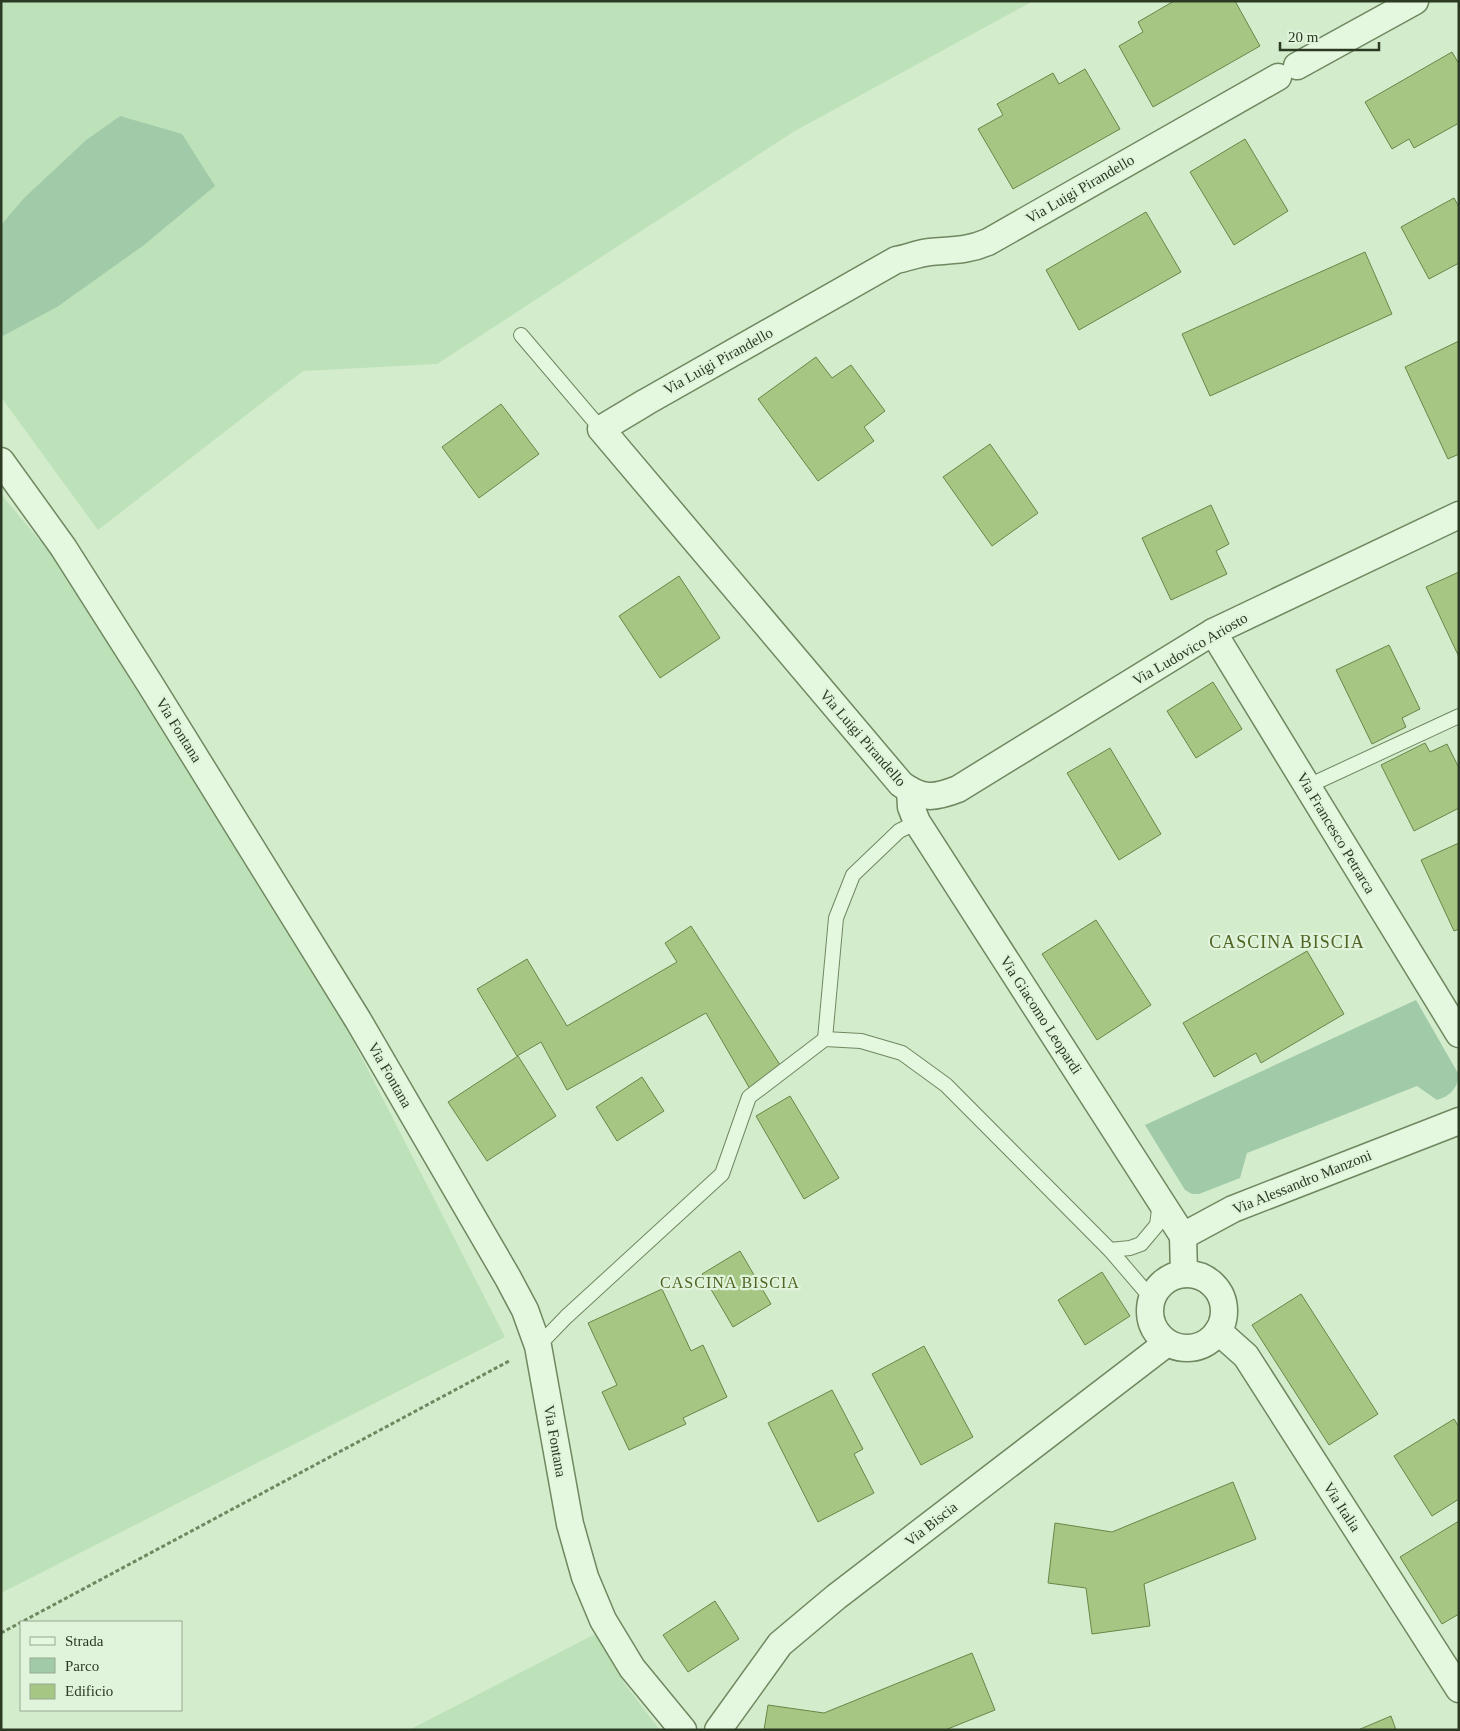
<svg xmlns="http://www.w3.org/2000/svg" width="1460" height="1731" font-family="'Times New Roman',serif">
	<rect width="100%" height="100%" fill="#d3eccc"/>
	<g fill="#bde1b9">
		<polygon points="1,1 1033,1 793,132 437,364 303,371 98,530 1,397 1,337 57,307 120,116 86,140 24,198 1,225"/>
		<polygon points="1,494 55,559 347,1029 505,1337 1,1593"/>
		<polygon points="597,1633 624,1683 660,1730 409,1730"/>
	</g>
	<g fill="#a0caa8">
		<polygon points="120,116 182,134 215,186 144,245 57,307 1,337 1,225 24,198 86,140"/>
		<path d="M1416,1000L1459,1075C1457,1089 1450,1096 1437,1100L1417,1086L1247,1153L1240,1178L1199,1194H1192L1185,1190L1145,1125Z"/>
	</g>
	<g fill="#a6c784" stroke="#698648">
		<polygon points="1174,1 1235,1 1260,46 1153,107 1119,46 1143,32 1138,22"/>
		<polygon points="1452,52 1459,64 1459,123 1414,148 1409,139 1392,149 1365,102"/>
		<polygon points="1085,69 1120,129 1013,189 978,129 1003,115 997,104 1053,73 1059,84"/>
		<polygon points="1245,139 1288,211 1234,245 1190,172"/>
		<polygon points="1454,198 1459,207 1459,263 1429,279 1401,227"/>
		<polygon points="1146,212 1181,272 1079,330 1046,270"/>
		<polygon points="1365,252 1392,314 1210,396 1182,334"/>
		<polygon points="1459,341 1459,454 1448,459 1405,367"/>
		<polygon points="816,357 832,378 851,365 885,411 864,427 874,441 818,481 758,399"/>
		<polygon points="501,404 539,454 479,498 442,447"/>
		<polygon points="990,444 1038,513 992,546 943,477"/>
		<polygon points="1211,505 1229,544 1216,551 1227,574 1171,600 1142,538"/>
		<polygon points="1459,572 1459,657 1426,587"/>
		<polygon points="679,576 720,638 660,678 619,616"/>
		<polygon points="1389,645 1420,709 1402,718 1406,727 1372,744 1336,670"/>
		<polygon points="1213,682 1242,729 1196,758 1167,711"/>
		<polygon points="1425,743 1430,752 1447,744 1459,768 1459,808 1414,831 1381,765"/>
		<polygon points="1110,748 1161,834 1119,860 1067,773"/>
		<polygon points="1459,843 1459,929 1454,931 1421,860"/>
		<polygon points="1096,920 1151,1005 1097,1040 1042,954"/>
		<polygon points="691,926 782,1068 750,1089 706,1013 567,1090 541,1042 517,1056 477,989 527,959 567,1026 677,962 665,943"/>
		<polygon points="1307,951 1344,1014 1261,1063 1256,1053 1214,1077 1183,1023"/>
		<polygon points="518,1056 556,1116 487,1161 448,1102"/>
		<polygon points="642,1077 664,1111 617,1141 596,1107"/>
		<polygon points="790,1096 839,1178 804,1199 756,1116"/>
		<polygon points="740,1251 771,1304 733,1327 702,1274"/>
		<polygon points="1102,1272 1130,1316 1085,1345 1058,1300"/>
		<polygon points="662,1289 691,1351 703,1345 727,1397 683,1418 686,1424 629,1450 602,1392 617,1385 588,1323"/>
		<polygon points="1301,1294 1378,1414 1329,1445 1252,1325"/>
		<polygon points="924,1346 973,1437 921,1465 872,1374"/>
		<polygon points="832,1390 863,1449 854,1454 874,1493 818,1522 768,1423"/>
		<polygon points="1454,1419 1459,1427 1459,1499 1432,1516 1394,1456"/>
		<polygon points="1233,1482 1256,1539 1144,1584 1150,1626 1092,1634 1086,1588 1048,1583 1055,1523 1112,1532"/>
		<polygon points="1459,1521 1459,1614 1442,1624 1400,1557"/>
		<polygon points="715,1601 739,1639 688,1672 663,1635"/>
		<polygon points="972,1653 995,1710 945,1730 764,1730 768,1705 824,1713"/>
		<polygon points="1391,1716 1396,1730 1358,1730"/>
	</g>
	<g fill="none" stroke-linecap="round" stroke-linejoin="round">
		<defs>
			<g id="service">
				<polyline points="521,335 601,429"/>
				<polyline points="1308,786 1459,716"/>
				<polyline points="825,1039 836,918 853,875 899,831 917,822"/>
				<polyline points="1110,1250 1130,1248 1141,1244 1157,1225 1160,1202"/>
				<polyline points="538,1346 566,1317 722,1174 749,1097 825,1039 861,1041 902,1053 946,1085 1110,1250 1152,1299"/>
			</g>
			<g id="minor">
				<polyline points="1297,66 1415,1"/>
				<path d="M1278,77L988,242C967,251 952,250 930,252C919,253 907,258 896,260L646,402L601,429L901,784C922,800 935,798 958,789L1213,632L1459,515"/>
				<polyline points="1,461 63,547 150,684 358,1020 508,1278 525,1310 538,1346 570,1524 585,1577 603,1620 632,1668 683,1730"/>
				<polyline points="1213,632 1459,1034"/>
				<polyline points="910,790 911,807 917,822 1183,1236"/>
				<polyline points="1184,1274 1183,1236 1233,1209 1459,1121"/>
				<circle cx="1187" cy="1311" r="37"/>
				<polyline points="1218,1331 1246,1356 1459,1689"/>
				<polyline points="718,1730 780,1644 836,1597 1167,1343"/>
			</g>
		</defs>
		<use href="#service" stroke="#708860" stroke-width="16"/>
		<use href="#minor" stroke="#708860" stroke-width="29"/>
		<polyline stroke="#708860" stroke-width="3" stroke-dasharray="4 2.5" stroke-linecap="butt" points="1,1633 511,1360"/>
		<use href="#service" stroke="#e4f7df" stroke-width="14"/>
		<use href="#minor" stroke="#e4f7df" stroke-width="26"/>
	</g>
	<g text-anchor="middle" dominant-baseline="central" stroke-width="4.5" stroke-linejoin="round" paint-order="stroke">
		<g font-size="15" fill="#2d3a23" stroke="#e0f4db">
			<text transform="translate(1080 189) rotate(-30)">Via Luigi Pirandello</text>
			<text transform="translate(718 361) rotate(-29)">Via Luigi Pirandello</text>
			<text transform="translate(1190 649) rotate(-30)">Via Ludovico Ariosto</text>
			<text transform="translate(179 730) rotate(58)">Via Fontana</text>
			<text transform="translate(863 738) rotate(49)">Via Luigi Pirandello</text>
			<text transform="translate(1336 833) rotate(59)">Via Francesco Petrarca</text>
			<text transform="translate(1041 1015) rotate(57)">Via Giacomo Leopardi</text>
			<text transform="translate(390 1075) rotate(60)">Via Fontana</text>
			<text transform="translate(1302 1182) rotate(-22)">Via Alessandro Manzoni</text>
			<text transform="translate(555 1441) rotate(80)">Via Fontana</text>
			<text transform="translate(1342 1507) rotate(57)">Via Italia</text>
			<text transform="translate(931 1524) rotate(-38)">Via Biscia</text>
		</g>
		<g font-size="16" letter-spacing="1" fill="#526425" stroke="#e0f4db">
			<text x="730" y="1282">CASCINA BISCIA</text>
		</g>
		<g font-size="18" letter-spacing="1" fill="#526425" stroke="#e0f4db">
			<text x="1287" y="942">CASCINA BISCIA</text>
		</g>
	</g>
	<rect width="1460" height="1731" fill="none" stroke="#2d3a23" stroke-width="5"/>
	<rect x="20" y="1621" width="162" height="90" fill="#e0f4db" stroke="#98aa91"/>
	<rect x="30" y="1637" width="25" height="8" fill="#e4f7df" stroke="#98aa91"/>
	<text x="65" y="1646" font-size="15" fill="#2d3a23">Strada</text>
	<rect x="30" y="1658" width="25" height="15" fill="#a0caa8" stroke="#98aa91"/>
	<text x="65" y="1671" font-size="15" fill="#2d3a23">Parco</text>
	<rect x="30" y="1684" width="25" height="15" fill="#a6c784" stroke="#98aa91"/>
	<text x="65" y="1696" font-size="15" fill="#2d3a23">Edificio</text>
	<path d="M1280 42v8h99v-8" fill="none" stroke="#2d3a23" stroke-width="2.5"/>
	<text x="1288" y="42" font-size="15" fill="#2d3a23" stroke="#e0f4db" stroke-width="4" paint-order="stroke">20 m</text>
</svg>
